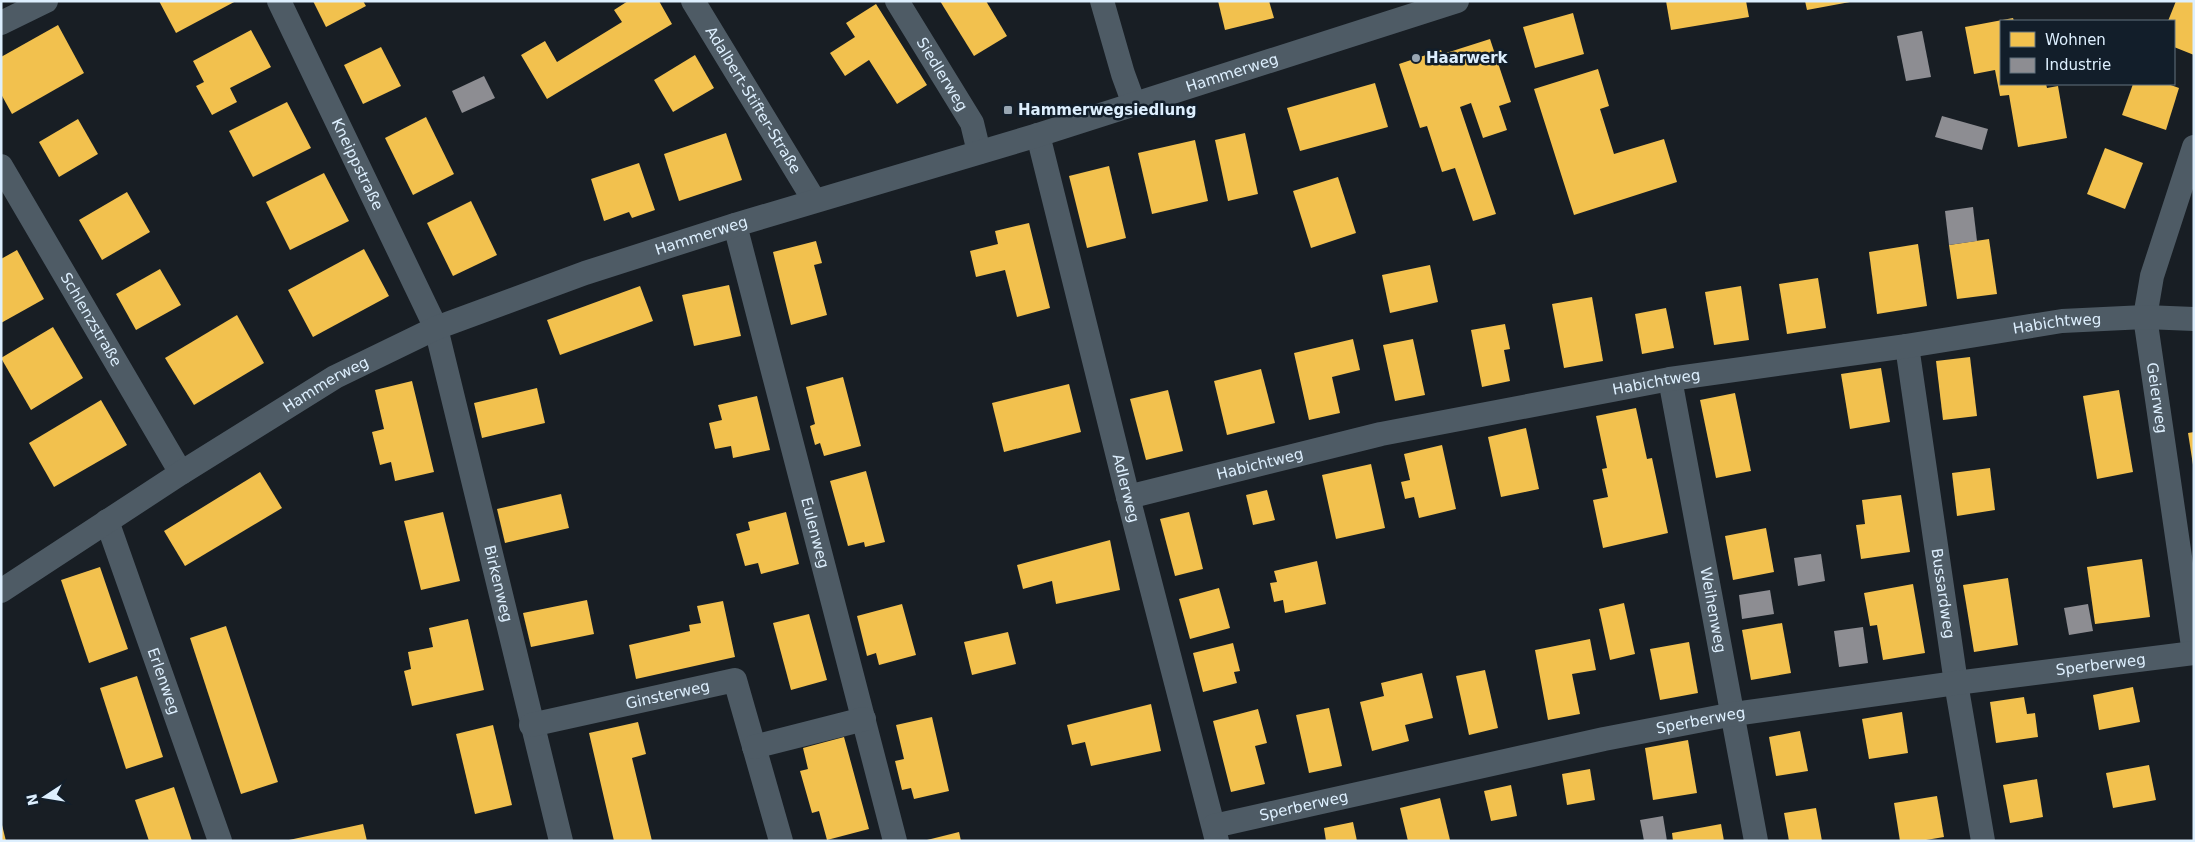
<svg xmlns="http://www.w3.org/2000/svg" width="2195" height="842" font-family="'DejaVu Sans',sans-serif">
	<rect width="100%" height="100%" fill="#181e24"/>
	<g fill="#f2c14e">
		<polygon points="159,1 236,1 176,33"/>
		<polygon points="313,1 363,1 366,6 326,27"/>
		<polygon points="628,1 659,1 672,24 547,99 521,55 545,41 557,62 622,22 614,10"/>
		<polygon points="940,1 986,1 1007,36 974,56"/>
		<polygon points="1218,1 1269,1 1274,18 1225,30"/>
		<polygon points="1666,1 1746,1 1749,17 1671,30"/>
		<polygon points="1805,1 1850,1 1850,2 1807,10"/>
		<polygon points="2176,1 2194,2 2194,55 2174,47 2174,21 2168,21"/>
		<polygon points="876,4 927,85 897,104 869,60 845,76 830,53 855,37 846,23"/>
		<polygon points="1573,13 1584,54 1535,68 1523,27"/>
		<polygon points="2013,18 2014,21 2001,21 2001,84 2046,84 2047,88 2058,86 2067,138 2018,147 2009,95 2000,96 1995,70 1974,74 1965,27"/>
		<polygon points="58,25 84,73 12,114 1,94 1,57"/>
		<polygon points="251,30 271,67 230,88 237,102 212,115 196,86 204,82 193,61"/>
		<polygon points="1490,39 1511,102 1499,106 1507,130 1483,138 1471,103 1460,107 1496,214 1473,221 1455,168 1442,172 1427,126 1420,128 1399,64 1441,50 1443,54"/>
		<polygon points="381,47 401,86 363,104 344,65"/>
		<polygon points="695,55 714,88 673,112 654,80"/>
		<polygon points="1598,69 1609,106 1600,109 1614,154 1664,139 1677,182 1574,215 1534,89"/>
		<polygon points="1375,83 1388,127 1300,151 1287,108"/>
		<polygon points="2133,84 2168,84 2179,88 2166,130 2122,115"/>
		<polygon points="287,102 311,148 253,177 229,131"/>
		<polygon points="426,117 454,174 413,195 385,138"/>
		<polygon points="78,119 98,154 59,177 39,142"/>
		<polygon points="726,133 742,180 679,201 664,154"/>
		<polygon points="1245,133 1258,194 1228,201 1215,140"/>
		<polygon points="1195,140 1208,201 1152,214 1138,153"/>
		<polygon points="2105,148 2143,163 2125,209 2087,194"/>
		<polygon points="639,163 655,210 632,218 629,212 604,221 591,179"/>
		<polygon points="1109,166 1126,238 1087,248 1069,176"/>
		<polygon points="324,173 349,221 290,250 266,202"/>
		<polygon points="1338,177 1356,233 1311,248 1293,191"/>
		<polygon points="127,192 150,232 102,260 79,220"/>
		<polygon points="471,201 497,255 453,276 427,223"/>
		<polygon points="1029,223 1050,308 1017,317 1005,270 976,277 970,251 998,244 995,231"/>
		<polygon points="1989,239 1997,294 1957,299 1949,245"/>
		<polygon points="816,241 822,263 814,265 827,315 791,325 773,252"/>
		<polygon points="1918,244 1927,306 1877,314 1869,252"/>
		<polygon points="364,249 389,296 313,337 288,290"/>
		<polygon points="17,250 44,299 1,323 1,259"/>
		<polygon points="1430,265 1438,302 1390,313 1382,275"/>
		<polygon points="160,269 181,305 136,330 116,294"/>
		<polygon points="1818,278 1826,328 1787,334 1779,284"/>
		<polygon points="729,285 741,336 694,346 682,295"/>
		<polygon points="640,286 653,321 560,355 547,320"/>
		<polygon points="1741,286 1749,340 1714,345 1705,292"/>
		<polygon points="1592,297 1603,361 1564,368 1552,304"/>
		<polygon points="1666,308 1674,348 1642,354 1635,314"/>
		<polygon points="237,315 264,363 194,405 165,358"/>
		<polygon points="1505,324 1510,349 1504,350 1510,381 1482,387 1471,330"/>
		<polygon points="53,327 83,378 31,410 1,358"/>
		<polygon points="1353,339 1360,370 1332,377 1340,413 1309,420 1294,353"/>
		<polygon points="1413,339 1425,395 1395,401 1383,345"/>
		<polygon points="1970,357 1977,416 1943,420 1936,361"/>
		<polygon points="1881,368 1890,422 1850,429 1841,374"/>
		<polygon points="1261,369 1275,423 1227,435 1214,381"/>
		<polygon points="843,377 861,446 824,456 820,443 815,445 810,426 815,424 806,387"/>
		<polygon points="412,381 434,472 395,481 391,462 380,465 372,432 384,429 375,390"/>
		<polygon points="1069,384 1081,432 1004,452 992,403"/>
		<polygon points="537,388 545,423 482,438 474,403"/>
		<polygon points="1168,390 1183,451 1146,460 1130,399"/>
		<polygon points="2119,390 2133,472 2097,479 2083,396"/>
		<polygon points="1735,393 1751,471 1716,478 1700,400"/>
		<polygon points="757,396 770,450 733,458 731,446 715,449 709,423 722,420 718,405"/>
		<polygon points="101,400 127,445 54,487 29,443"/>
		<polygon points="1636,408 1647,459 1652,458 1668,533 1603,548 1593,500 1608,497 1602,469 1607,468 1596,416"/>
		<polygon points="1526,428 1539,489 1501,497 1488,437"/>
		<polygon points="2194,432 2194,465 2193,465 2188,433"/>
		<polygon points="1442,445 1456,509 1419,518 1414,497 1405,499 1401,482 1410,480 1404,454"/>
		<polygon points="1371,464 1385,528 1336,539 1322,475"/>
		<polygon points="1990,468 1995,510 1957,516 1952,473"/>
		<polygon points="866,471 885,542 865,547 864,542 848,546 830,481"/>
		<polygon points="260,472 282,508 185,566 164,531"/>
		<polygon points="1267,490 1275,520 1253,525 1246,495"/>
		<polygon points="561,494 569,528 505,543 497,509"/>
		<polygon points="1901,495 1910,552 1861,559 1856,525 1865,524 1862,500"/>
		<polygon points="443,512 460,581 421,590 404,521"/>
		<polygon points="786,512 799,564 761,574 758,563 745,566 736,534 750,530 748,522"/>
		<polygon points="1189,512 1203,569 1175,576 1160,519"/>
		<polygon points="1766,528 1774,572 1733,580 1725,536"/>
		<polygon points="1110,540 1120,590 1056,604 1052,581 1023,589 1017,565"/>
		<polygon points="2142,559 2150,617 2095,624 2087,567"/>
		<polygon points="1317,561 1326,604 1285,613 1283,600 1274,602 1270,583 1277,582 1274,571"/>
		<polygon points="100,567 128,649 89,663 61,580"/>
		<polygon points="2008,578 2018,645 1974,652 1963,585"/>
		<polygon points="1913,584 1925,653 1883,660 1877,625 1870,626 1864,593"/>
		<polygon points="1219,588 1230,628 1190,639 1179,599"/>
		<polygon points="587,600 594,634 531,647 523,613"/>
		<polygon points="723,601 735,657 636,679 629,645 690,631 689,625 701,623 697,606"/>
		<polygon points="1624,603 1635,654 1610,660 1599,609"/>
		<polygon points="902,604 916,655 879,665 876,653 867,656 857,616"/>
		<polygon points="809,614 827,680 791,690 773,623"/>
		<polygon points="468,619 484,690 412,706 404,671 411,669 408,652 433,647 429,628"/>
		<polygon points="1782,623 1791,673 1751,680 1742,630"/>
		<polygon points="226,626 278,782 241,794 190,638"/>
		<polygon points="1008,632 1016,664 972,675 964,642"/>
		<polygon points="1590,639 1596,670 1572,674 1580,714 1548,720 1535,650"/>
		<polygon points="1689,642 1698,693 1660,700 1650,649"/>
		<polygon points="1233,643 1240,671 1234,672 1237,683 1203,692 1193,653"/>
		<polygon points="1485,670 1498,728 1469,735 1456,676"/>
		<polygon points="1422,673 1433,718 1405,725 1409,741 1372,751 1360,702 1384,696 1381,683"/>
		<polygon points="137,676 163,757 126,769 100,688"/>
		<polygon points="2133,687 2140,722 2099,730 2093,695"/>
		<polygon points="2024,697 2027,714 2035,713 2038,737 1996,743 1990,702"/>
		<polygon points="1151,704 1161,751 1091,766 1085,742 1072,745 1067,725"/>
		<polygon points="1329,708 1342,766 1309,773 1296,715"/>
		<polygon points="1258,709 1267,743 1255,746 1265,784 1231,792 1213,721"/>
		<polygon points="1902,712 1908,753 1869,759 1862,719"/>
		<polygon points="932,717 949,791 914,799 911,788 902,790 895,761 904,759 896,725"/>
		<polygon points="638,722 646,754 632,758 652,841 614,841 589,733"/>
		<polygon points="493,725 512,805 475,814 456,734"/>
		<polygon points="1800,731 1808,771 1776,776 1769,737"/>
		<polygon points="844,737 869,829 827,840 819,811 812,813 800,771 808,769 803,748"/>
		<polygon points="1688,740 1697,793 1653,800 1645,748"/>
		<polygon points="2149,765 2156,800 2113,808 2106,773"/>
		<polygon points="1590,769 1595,800 1567,805 1562,774"/>
		<polygon points="2037,779 2043,817 2010,823 2003,785"/>
		<polygon points="1511,785 1517,816 1491,821 1484,791"/>
		<polygon points="174,787 192,841 149,841 135,800"/>
		<polygon points="1937,796 1944,837 1920,841 1900,841 1894,803"/>
		<polygon points="1440,798 1450,840 1408,841 1400,808"/>
		<polygon points="1816,808 1822,841 1789,841 1784,813"/>
		<polygon points="1353,822 1357,841 1326,841 1324,828"/>
		<polygon points="363,824 367,841 289,841 289,840"/>
		<polygon points="1721,824 1724,841 1673,841 1672,833"/>
		<polygon points="1,825 2,825 6,841 1,841"/>
		<polygon points="959,832 961,841 927,841 927,840"/>
	</g>
	<g fill="#8d8d92">
		<polygon points="1922,31 1931,77 1906,81 1897,36"/>
		<polygon points="484,76 495,98 462,113 452,91"/>
		<polygon points="1942,116 1988,129 1982,150 1935,137"/>
		<polygon points="1973,207 1977,241 1949,245 1945,211"/>
		<polygon points="1821,554 1825,581 1798,586 1794,558"/>
		<polygon points="1770,590 1774,614 1742,619 1739,595"/>
		<polygon points="2088,604 2093,631 2069,635 2064,608"/>
		<polygon points="1863,627 1868,663 1839,667 1834,631"/>
		<polygon points="1663,816 1667,841 1644,841 1640,820"/>
	</g>
	<g fill="none" stroke-linecap="round" stroke-linejoin="round">
		<g stroke="#4e5b65" stroke-width="24">
			<path id="s1" d="M279,1L436,328L561,841"/>
			<path id="s2" d="M693,1L814,200"/>
			<path id="s3" d="M897,1L972,123L979,152"/>
			<polyline points="1102,1 1123,74 1134,104"/>
			<polyline points="1,23 46,1"/>
			<path id="s4" d="M1038,135L1128,497L1217,841"/>
			<path id="s5" d="M2194,147L2152,276L2145,317L2194,653"/>
			<path id="s6" d="M1,166L181,473"/>
			<path id="s7" d="M735,225L895,841"/>
			<path id="s8" d="M1907,346L1956,683L1983,841"/>
			<path id="s9" d="M1670,379L1756,841"/>
			<path id="s10" d="M1128,497L1381,434L1670,379L1907,346L2062,321L2145,317L2194,319"/>
			<path id="s11" d="M107,521L220,841"/>
			<path id="s12" d="M1,591L181,473L335,377L436,328L585,273L735,225L1038,135L1457,1"/>
			<path id="s13" d="M531,725L735,680L781,841"/>
			<polyline points="754,747 864,719"/>
			<path id="s14" d="M1214,826L1604,739L1734,714L1956,683L2194,653"/>
		</g>
	</g>
	<g fill="#98a6b2" stroke="#121e2a" stroke-width="2">
		<circle cx="1416" cy="58" r="5"/>
		<rect x="1003" y="105" width="10" height="10" rx="2.5"/>
	</g>
	<g text-anchor="middle" dominant-baseline="central" stroke-width="5" stroke-linejoin="round" paint-order="stroke">
		<g font-size="15" font-weight="bold" fill="#ddeffe" stroke="#121e2a" text-anchor="start">
			<text x="1426" y="58">Haarwerk</text>
			<text x="1018" y="110">Hammerwegsiedlung</text>
		</g>
		<g font-size="15" fill="#ddeffe" stroke="#121e2a">
			<text stroke="none"><textPath href="#s12" startOffset="1345">Hammerweg</textPath></text>
			<text stroke="none"><textPath href="#s3" startOffset="86">Siedlerweg</textPath></text>
			<text stroke="none"><textPath href="#s2" startOffset="116">Adalbert-Stifter-Straße</textPath></text>
			<text stroke="none"><textPath href="#s1" startOffset="181">Kneippstraße</textPath></text>
			<text stroke="none"><textPath href="#s12" startOffset="790">Hammerweg</textPath></text>
			<text stroke="none"><textPath href="#s6" startOffset="178">Schlenzstraße</textPath></text>
			<text stroke="none"><textPath href="#s10" startOffset="946">Habichtweg</textPath></text>
			<text stroke="none"><textPath href="#s10" startOffset="541">Habichtweg</textPath></text>
			<text stroke="none"><textPath href="#s12" startOffset="385">Hammerweg</textPath></text>
			<text stroke="none"><textPath href="#s5" startOffset="259">Geierweg</textPath></text>
			<text stroke="none"><textPath href="#s10" startOffset="136">Habichtweg</textPath></text>
			<text stroke="none"><textPath href="#s4" startOffset="364">Adlerweg</textPath></text>
			<text stroke="none"><textPath href="#s7" startOffset="318">Eulenweg</textPath></text>
			<text stroke="none"><textPath href="#s1" startOffset="626">Birkenweg</textPath></text>
			<text stroke="none"><textPath href="#s8" startOffset="250">Bussardweg</textPath></text>
			<text stroke="none"><textPath href="#s9" startOffset="235">Weihenweg</textPath></text>
			<text stroke="none"><textPath href="#s14" startOffset="902">Sperberweg</textPath></text>
			<text stroke="none"><textPath href="#s11" startOffset="170">Erlenweg</textPath></text>
			<text stroke="none"><textPath href="#s13" startOffset="140">Ginsterweg</textPath></text>
			<text stroke="none"><textPath href="#s14" startOffset="498">Sperberweg</textPath></text>
			<text stroke="none"><textPath href="#s14" startOffset="92">Sperberweg</textPath></text>
		</g>
	</g>
	<rect width="2195" height="842" fill="none" stroke="#ddeffe" stroke-width="5"/>
	<rect x="2000" y="20" width="175" height="65" fill="#121e2a" stroke="#63727f"/>
	<rect x="2010" y="32" width="25" height="15" fill="#f2c14e" stroke="#63727f"/>
	<text x="2045" y="45" font-size="15" fill="#ddeffe">Wohnen</text>
	<rect x="2010" y="58" width="25" height="15" fill="#8d8d92" stroke="#63727f"/>
	<text x="2045" y="70" font-size="15" fill="#ddeffe">Industrie</text>
	<g transform="translate(45 797) rotate(258)" stroke="#121e2a" stroke-width="4" paint-order="stroke">
	<path d="M0-4L9 19L0 12L-9 19Z" fill="#ddeffe"/>
	<text y="-8" font-size="14" font-weight="bold" text-anchor="middle" fill="#ddeffe">N</text>
	</g>
</svg>
